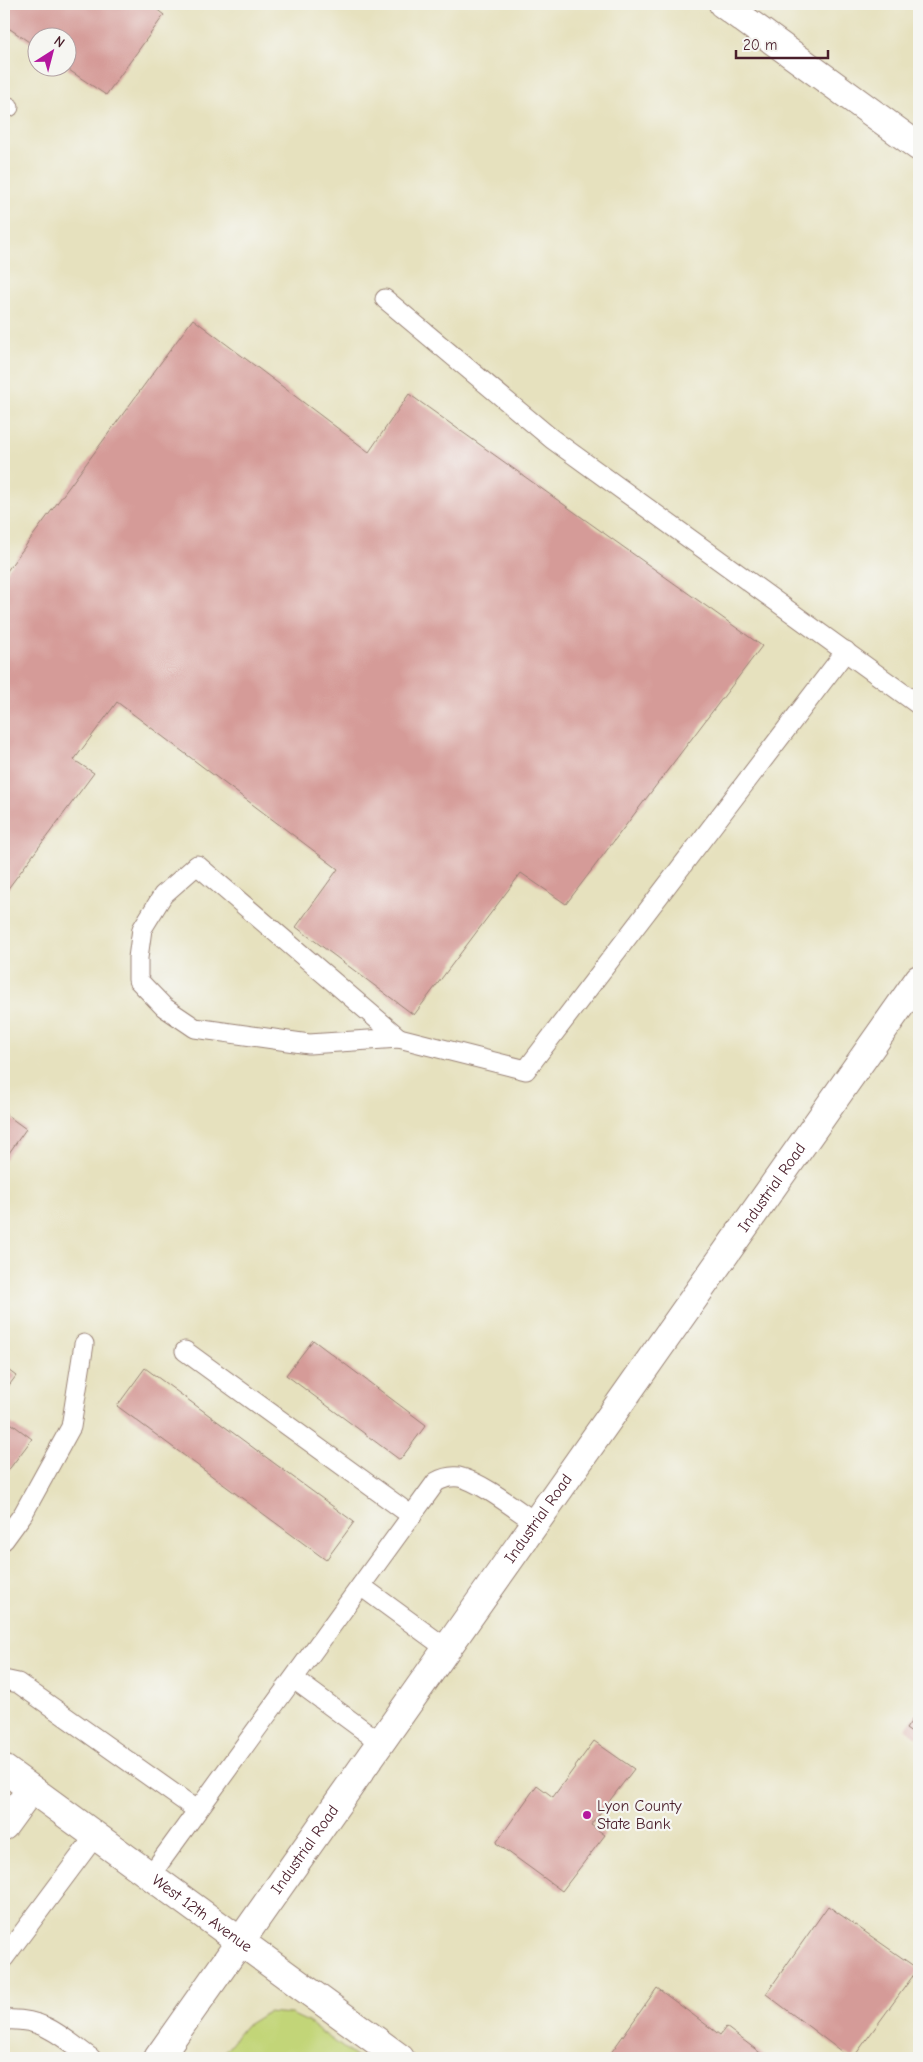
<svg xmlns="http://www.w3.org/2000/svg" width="923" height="2062" font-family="'Comic Neue',sans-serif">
	<rect width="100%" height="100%" fill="#f6f6f2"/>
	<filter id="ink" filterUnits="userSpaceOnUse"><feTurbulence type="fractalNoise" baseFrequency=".02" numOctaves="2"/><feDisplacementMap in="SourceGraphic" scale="10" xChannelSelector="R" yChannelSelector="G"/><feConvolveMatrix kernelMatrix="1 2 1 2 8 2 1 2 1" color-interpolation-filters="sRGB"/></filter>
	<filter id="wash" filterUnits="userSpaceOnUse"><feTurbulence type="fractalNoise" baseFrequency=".0096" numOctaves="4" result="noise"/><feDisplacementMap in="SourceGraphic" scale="20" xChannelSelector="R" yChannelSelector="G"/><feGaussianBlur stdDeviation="1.12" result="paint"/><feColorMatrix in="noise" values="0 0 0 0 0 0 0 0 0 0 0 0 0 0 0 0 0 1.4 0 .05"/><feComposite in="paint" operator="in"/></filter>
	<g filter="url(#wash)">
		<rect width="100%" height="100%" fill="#e6e1be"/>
		<polygon fill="#c2d578" stroke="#867a52" points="267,2012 291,2014 308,2022 357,2058 219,2058 246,2025"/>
		<g id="blocks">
			<g fill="#d59b98">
				<polygon points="4,4 150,4 164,15 106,95 66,68 68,68 68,38 38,38 38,48 4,25"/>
				<polygon points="193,319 369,452 409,394 762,646 566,904 521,873 414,1015 296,927 338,869 117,702 74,760 94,773 4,894 4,575"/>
				<polygon points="4,1113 26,1129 4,1160"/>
				<polygon points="313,1340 426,1425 400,1460 286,1375"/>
				<polygon points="4,1367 16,1376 4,1392"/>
				<polygon points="145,1368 354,1522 326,1560 117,1406"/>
				<polygon points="4,1418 32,1439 4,1476"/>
				<polygon points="919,1710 919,1738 906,1729"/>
				<polygon points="594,1741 634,1769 591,1825 605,1835 562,1891 496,1843 537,1785 553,1797"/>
				<polygon points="828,1906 918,1969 853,2058 850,2058 766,1994"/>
				<polygon points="657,1988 720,2035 726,2027 767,2058 610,2058 608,2057"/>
			</g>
		</g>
	</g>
	<g filter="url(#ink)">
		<use href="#blocks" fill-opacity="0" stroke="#988074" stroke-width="1"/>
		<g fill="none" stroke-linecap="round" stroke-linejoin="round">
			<defs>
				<g id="lane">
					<polyline points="4,107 9,107"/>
					<polyline points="385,299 552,439 919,705"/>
					<polygon points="197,865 399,1038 309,1044 195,1028 164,1007 138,980 138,958 142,929 163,895"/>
					<polyline points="399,1038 526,1070 846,651"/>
					<polyline points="185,1351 412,1516"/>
					<polyline points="4,1540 23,1514 71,1427 84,1344"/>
					<polyline points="361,1586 447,1649"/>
					<polyline points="294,1679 381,1743"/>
					<polyline points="4,1680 18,1683 197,1810"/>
					<path d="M150,1876L436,1482C443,1478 450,1476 459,1477C480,1481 517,1510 536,1523"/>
					<polyline points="4,1958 95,1836"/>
					<path d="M4,2020C43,2017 61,2036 91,2058"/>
				</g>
				<polyline id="street" points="4,1826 31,1789"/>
				<g id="secondary">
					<polyline points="723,4 919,147"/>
					<path id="s1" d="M4,1769L400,2058"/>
					<path id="s2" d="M158,2058L919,979"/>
				</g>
			</defs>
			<use href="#lane" stroke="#988074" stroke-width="21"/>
			<use href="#street" stroke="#988074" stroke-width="30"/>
			<use href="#secondary" stroke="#988074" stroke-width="30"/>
			<use href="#lane" stroke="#fff" stroke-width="19"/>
			<use href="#street" stroke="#fff" stroke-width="28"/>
			<use href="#secondary" stroke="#fff" stroke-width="28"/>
		</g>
	</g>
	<circle fill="#b5179e" stroke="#f6f6f2" stroke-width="2" cx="587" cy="1815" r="5"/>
	<g text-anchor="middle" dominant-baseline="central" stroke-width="4.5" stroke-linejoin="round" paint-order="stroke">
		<g font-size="16" fill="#4a1f2b" stroke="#f6f6f2">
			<text stroke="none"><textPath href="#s2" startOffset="1065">Industrial Road</textPath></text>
			<text stroke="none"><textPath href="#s2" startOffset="660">Industrial Road</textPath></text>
			<text stroke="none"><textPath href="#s2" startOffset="255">Industrial Road</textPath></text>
			<text stroke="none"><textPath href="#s1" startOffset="245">West 12th Avenue</textPath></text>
		</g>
		<g font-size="16" fill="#4a1f2b" stroke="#f6f6f2" text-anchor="start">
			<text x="597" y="1806">Lyon County<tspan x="597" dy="18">State Bank</tspan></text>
		</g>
	</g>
	<rect width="923" height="2062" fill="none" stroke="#f6f6f2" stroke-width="20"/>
	<g transform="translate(52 52) rotate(36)"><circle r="24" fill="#f6f6f2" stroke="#b1a0a2"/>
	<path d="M0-4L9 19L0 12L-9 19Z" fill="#b5179e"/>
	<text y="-8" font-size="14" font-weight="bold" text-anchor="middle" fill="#4a1f2b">N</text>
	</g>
	<path d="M736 50v8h92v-8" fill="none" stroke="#4a1f2b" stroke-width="2.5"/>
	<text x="743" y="50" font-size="15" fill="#4a1f2b" stroke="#f6f6f2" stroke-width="4" paint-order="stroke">20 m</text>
</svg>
